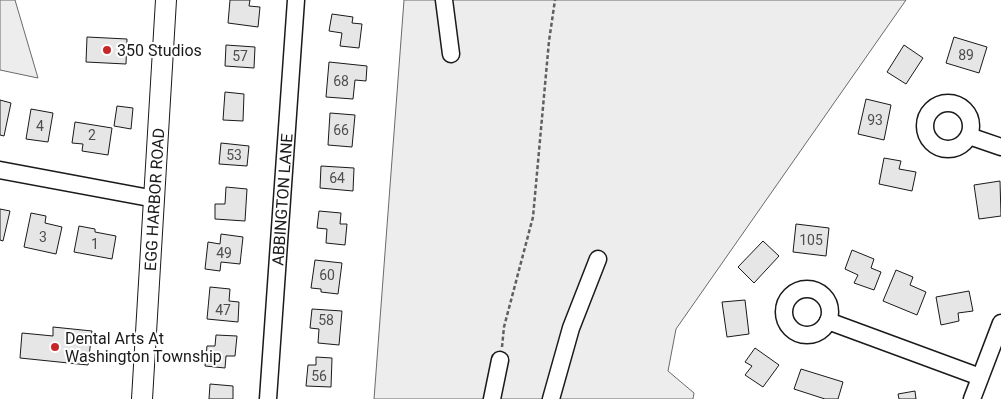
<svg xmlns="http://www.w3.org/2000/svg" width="1001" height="399" font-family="Roboto,sans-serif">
	<rect width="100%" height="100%" fill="#fff"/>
	<g fill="#ededed" stroke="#6a6a6a">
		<polygon points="0,0 15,0 38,78 0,70"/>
		<polygon points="404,0 906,0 676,329 668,371 694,393 693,399 374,399"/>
	</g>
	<g fill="#e6e6e6" stroke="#1a1a1a">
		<polygon points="230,0 250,0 249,6 260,7 258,27 228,23"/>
		<polygon points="332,14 353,17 352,23 362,24 359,48 340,46 342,33 329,31"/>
		<polygon points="87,37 127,39 126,64 86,62"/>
		<polygon points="954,37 987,47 979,73 946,63"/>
		<polygon points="226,45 255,47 254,68 225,66"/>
		<polygon points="904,45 923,58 906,84 887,72"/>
		<polygon points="329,62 367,66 366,81 355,80 353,99 326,97"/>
		<polygon points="225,92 244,94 243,121 223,120"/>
		<polygon points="866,99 891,105 884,140 858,134"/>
		<polygon points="0,100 11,103 4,136 0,135"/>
		<polygon points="117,106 133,108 131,129 114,126"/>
		<polygon points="31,109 53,113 48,142 26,139"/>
		<polygon points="330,113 355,115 352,147 328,145"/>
		<polygon points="75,122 112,128 108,155 82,151 83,144 72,143"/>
		<polygon points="221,143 249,146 247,166 219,164"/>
		<polygon points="884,158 901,161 899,169 916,172 912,191 879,184"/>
		<polygon points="321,166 354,168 353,191 320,188"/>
		<polygon points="1000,181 1001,216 979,219 974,185"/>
		<polygon points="226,187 247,189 245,221 215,219 215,204 225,204"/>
		<polygon points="0,209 10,211 3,241 0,240"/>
		<polygon points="319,211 341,213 340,224 347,224 345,245 326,243 327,229 317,228"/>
		<polygon points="31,213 46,216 45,223 62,227 56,254 24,247"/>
		<polygon points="796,224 829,228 826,256 793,252"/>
		<polygon points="79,226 95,229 95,232 116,236 112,259 74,252"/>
		<polygon points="221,234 243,237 240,264 221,262 220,271 205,269 208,242 220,244"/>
		<polygon points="763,241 779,256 754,283 738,267"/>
		<polygon points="852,250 874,259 871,268 881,272 874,290 854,283 858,275 845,269"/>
		<polygon points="315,260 342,263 338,294 321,292 321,289 311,288"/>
		<polygon points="896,270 913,277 910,285 926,292 917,315 883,301"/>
		<polygon points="210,287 230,289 229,301 239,302 238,322 207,319"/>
		<polygon points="969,291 973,311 958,313 959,321 941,325 936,297"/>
		<polygon points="745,300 749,334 727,337 722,302"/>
		<polygon points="312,309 342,311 339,345 318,343 319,329 310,328"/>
		<polygon points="53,327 92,331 88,365 20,358 22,333 53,336"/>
		<polygon points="216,335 237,336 235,356 226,356 225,368 205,366 207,346 215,346"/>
		<polygon points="755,348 779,365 763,387 745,375 752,366 745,362"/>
		<polygon points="316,357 332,358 331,387 306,386 308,365 316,365"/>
		<polygon points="801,369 843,382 838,399 825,399 794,389"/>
		<polygon points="210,384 233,386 233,399 209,399"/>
		<polygon points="915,391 916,399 899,399 898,394"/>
	</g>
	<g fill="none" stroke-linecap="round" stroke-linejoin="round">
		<defs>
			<g id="minor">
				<polyline points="444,0 451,54"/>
				<circle cx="948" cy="126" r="23"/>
				<polyline points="969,136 1001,147"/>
				<polyline points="0,170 155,199"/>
				<circle cx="807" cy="312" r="23"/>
				<polyline points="828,321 980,377"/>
				<path id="s1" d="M268,399L296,0"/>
				<polyline points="492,399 500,360"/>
				<polyline points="551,399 571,328 598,259"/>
				<polyline points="972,399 1001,323"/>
			</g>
			<g id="major">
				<path id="s2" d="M142,399L166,0"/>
			</g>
		</defs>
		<use href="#minor" stroke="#1a1a1a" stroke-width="19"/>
		<use href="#major" stroke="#1a1a1a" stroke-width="22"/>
		<polyline stroke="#5f5f5f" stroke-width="2.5" stroke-dasharray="4 2.5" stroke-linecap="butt" points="502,347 504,327 533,217 549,41 555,0"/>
		<use href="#minor" stroke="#fff" stroke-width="16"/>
		<use href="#major" stroke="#fff" stroke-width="20"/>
	</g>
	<g fill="#c62828" stroke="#fff" stroke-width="2">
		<circle cx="107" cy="50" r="5"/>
		<circle cx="55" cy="347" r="5"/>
	</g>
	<g text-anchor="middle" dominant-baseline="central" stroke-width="4" stroke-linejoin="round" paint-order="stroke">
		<g font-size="14" fill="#4d4d4d">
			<text x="966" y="55">89</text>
			<text x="240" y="56">57</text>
			<text x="341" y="81">68</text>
			<text x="875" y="120">93</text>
			<text x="40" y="126">4</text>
			<text x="341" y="130">66</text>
			<text x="92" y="135">2</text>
			<text x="234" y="155">53</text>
			<text x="337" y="178">64</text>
			<text x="43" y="237">3</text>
			<text x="811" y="240">105</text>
			<text x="95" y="244">1</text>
			<text x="224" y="253">49</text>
			<text x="327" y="275">60</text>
			<text x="223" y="310">47</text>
			<text x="326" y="320">58</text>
			<text x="319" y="376">56</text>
		</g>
		<g font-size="16" fill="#1a1a1a" stroke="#fff" text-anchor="start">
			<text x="117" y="50">350 Studios</text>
			<text x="65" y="338">Dental Arts At<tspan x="65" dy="18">Washington Township</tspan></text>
		</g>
		<g font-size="16" fill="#1a1a1a" stroke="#fff">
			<text stroke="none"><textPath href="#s2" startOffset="200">EGG HARBOR ROAD</textPath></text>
			<text stroke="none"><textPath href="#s1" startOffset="200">ABBINGTON LANE</textPath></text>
		</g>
	</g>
</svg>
